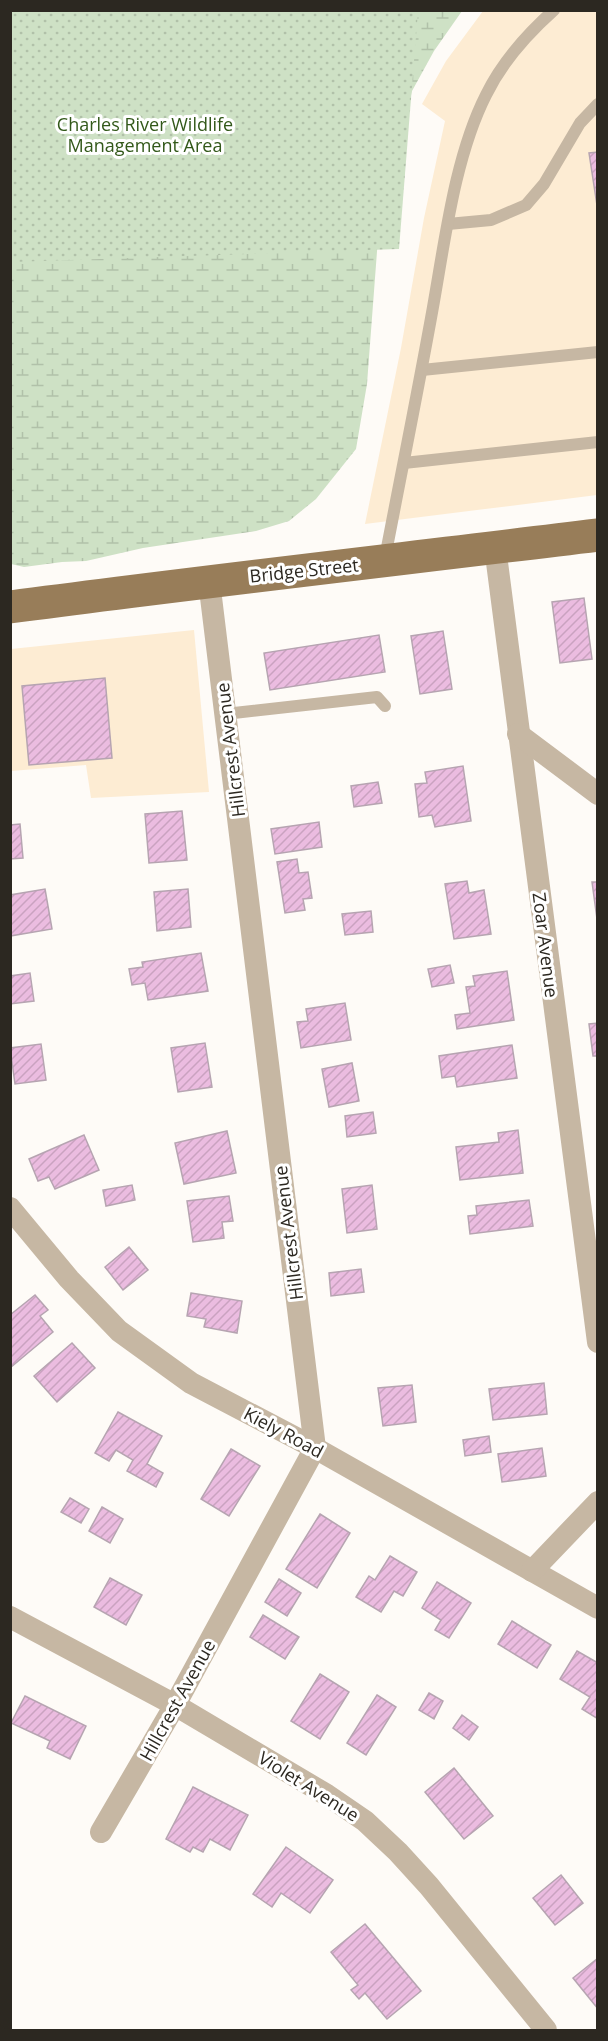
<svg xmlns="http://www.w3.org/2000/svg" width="608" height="2041" font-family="'Open Sans',sans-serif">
	<defs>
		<pattern id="wetland-marsh" width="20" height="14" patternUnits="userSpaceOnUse" patternTransform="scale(1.5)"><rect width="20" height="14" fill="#cee1c5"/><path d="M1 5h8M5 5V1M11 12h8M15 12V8" fill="none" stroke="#b1c1a9"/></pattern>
		<pattern id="park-dots" width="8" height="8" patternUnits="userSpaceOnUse" patternTransform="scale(1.5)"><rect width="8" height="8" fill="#cee1c5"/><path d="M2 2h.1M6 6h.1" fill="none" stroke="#b1c1a9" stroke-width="1.8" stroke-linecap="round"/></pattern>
		<pattern id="building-hatch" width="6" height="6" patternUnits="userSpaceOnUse" patternTransform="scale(1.5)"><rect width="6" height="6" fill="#ebbce0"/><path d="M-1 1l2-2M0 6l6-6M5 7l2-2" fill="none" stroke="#caa2c0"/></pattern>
	</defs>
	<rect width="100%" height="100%" fill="#fefbf7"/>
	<g fill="#fdecd3">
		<polygon points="483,11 597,11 597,495 365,524 401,348 424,218 445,121 422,104 446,61"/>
		<polygon points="194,630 209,792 91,798 86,765 11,771 11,649"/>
	</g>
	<polygon fill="url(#wetland-marsh)" points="11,11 462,11 434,51 412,91 379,225 367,384 356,449 316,499 289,521 256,531 143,548 86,561 62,562 24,567 11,564"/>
	<polygon fill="url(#park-dots)" points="10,11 418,11 399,249 11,262"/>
	<g fill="url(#building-hatch)" stroke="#b6a4b1" stroke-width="1.5">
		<polygon points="598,152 598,212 589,153"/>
		<polygon points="584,598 592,659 560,663 552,602"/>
		<polygon points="443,631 452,689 420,694 411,636"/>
		<polygon points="379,635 385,672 270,690 264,653"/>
		<polygon points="105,678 112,758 29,765 22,686"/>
		<polygon points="463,766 471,821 435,827 432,815 419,817 415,784 427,783 425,772"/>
		<polygon points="378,782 382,803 354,807 351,786"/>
		<polygon points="182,811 187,860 149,863 145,814"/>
		<polygon points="319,822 322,847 275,854 271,829"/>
		<polygon points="20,824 23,858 10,859 10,825"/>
		<polygon points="297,859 299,873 308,872 312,898 303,899 305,910 285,913 277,862"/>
		<polygon points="467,881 469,893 484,890 491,934 454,939 445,884"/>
		<polygon points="592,882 598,882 598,918 597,919"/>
		<polygon points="45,889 52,929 10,936 10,895"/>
		<polygon points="188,889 191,927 157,931 154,892"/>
		<polygon points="371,911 373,932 345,935 342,914"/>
		<polygon points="201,953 208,991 148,1000 145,983 132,985 129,969 143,967 142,962"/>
		<polygon points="450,965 454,983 432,987 428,969"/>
		<polygon points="507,971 514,1020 457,1029 455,1015 470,1013 466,987 475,986 473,976"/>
		<polygon points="30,973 34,1001 10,1004 10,976"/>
		<polygon points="345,1003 351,1040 301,1048 297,1022 308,1021 306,1009"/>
		<polygon points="598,1023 598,1056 593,1056 589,1024"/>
		<polygon points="205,1043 212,1087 178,1092 171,1048"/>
		<polygon points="41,1044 46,1080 15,1084 10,1048"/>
		<polygon points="512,1045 517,1078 457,1087 455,1076 442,1078 439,1056"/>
		<polygon points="352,1063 359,1101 329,1107 322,1069"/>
		<polygon points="373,1112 376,1133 347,1137 345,1116"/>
		<polygon points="518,1130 523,1173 460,1180 456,1147 499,1142 498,1133"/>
		<polygon points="227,1131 236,1173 184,1184 175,1143"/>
		<polygon points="84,1135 99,1170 55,1189 49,1177 38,1181 29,1159"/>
		<polygon points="132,1185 135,1200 106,1206 103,1190"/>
		<polygon points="372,1185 377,1229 347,1233 342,1189"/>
		<polygon points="229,1196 233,1221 222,1222 224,1238 193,1242 187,1201"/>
		<polygon points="529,1200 533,1226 470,1234 468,1216 477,1215 476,1206"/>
		<polygon points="129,1247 148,1270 123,1290 105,1267"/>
		<polygon points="361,1269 364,1292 331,1296 329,1273"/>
		<polygon points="191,1293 242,1301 237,1333 204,1327 206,1319 187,1316"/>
		<polygon points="35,1295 48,1310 40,1316 53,1332 10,1368 10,1315"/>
		<polygon points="72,1343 95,1368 57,1402 34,1376"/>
		<polygon points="544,1383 547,1414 493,1420 489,1389"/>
		<polygon points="412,1385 416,1422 383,1426 378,1388"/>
		<polygon points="118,1412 162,1436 147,1464 163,1473 156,1487 127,1471 133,1460 116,1450 109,1461 95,1453"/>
		<polygon points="489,1436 491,1452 465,1456 463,1440"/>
		<polygon points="542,1448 546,1476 502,1482 498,1454"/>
		<polygon points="231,1449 260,1466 229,1516 201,1499"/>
		<polygon points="70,1498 89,1509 81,1523 61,1512"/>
		<polygon points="102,1507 123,1519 110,1543 89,1531"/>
		<polygon points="320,1514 350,1533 317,1588 286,1569"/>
		<polygon points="390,1556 417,1572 403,1596 394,1591 381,1612 356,1597 369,1576 375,1580"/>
		<polygon points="110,1578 142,1595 126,1625 94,1607"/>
		<polygon points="279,1579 301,1593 287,1616 265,1602"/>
		<polygon points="437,1582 471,1603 449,1638 435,1630 441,1620 422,1608"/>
		<polygon points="263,1615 299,1637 285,1659 250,1637"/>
		<polygon points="512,1621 551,1645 537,1668 498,1644"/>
		<polygon points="577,1651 598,1663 598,1719 582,1709 590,1697 560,1679"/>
		<polygon points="320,1674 349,1692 320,1739 291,1721"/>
		<polygon points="429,1693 443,1701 434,1719 419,1710"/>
		<polygon points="377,1695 396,1707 366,1755 347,1743"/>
		<polygon points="25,1696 86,1726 70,1759 47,1748 50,1741 11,1723"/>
		<polygon points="462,1715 478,1727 469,1740 453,1728"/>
		<polygon points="454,1768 493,1816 464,1839 425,1792"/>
		<polygon points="193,1787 248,1815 230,1850 210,1839 203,1852 193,1847 190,1852 166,1839"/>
		<polygon points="286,1847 333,1880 310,1913 281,1893 272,1907 253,1894"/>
		<polygon points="561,1875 583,1903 555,1925 533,1898"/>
		<polygon points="365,1924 421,1991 387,2019 365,1993 359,1999 351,1990 358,1985 331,1952"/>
		<polygon points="598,1958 598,2009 573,1978"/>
	</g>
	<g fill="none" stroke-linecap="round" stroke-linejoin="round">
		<g stroke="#c6b7a3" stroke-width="12">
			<polyline points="448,224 491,220 526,205 544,184 580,123 598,104"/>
			<polyline points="422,370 598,352"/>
			<polyline points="404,463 598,442"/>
			<path d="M385,558C401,474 418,391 433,307C445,240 455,156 486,95C502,62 526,35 554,10"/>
			<polyline points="225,714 377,697 385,706"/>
		</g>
		<g stroke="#c6b7a3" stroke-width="22">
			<polyline points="495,547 598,1342"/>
			<polyline points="518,734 598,794"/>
			<polyline points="10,1208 69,1279 119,1331 191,1383 315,1448 598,1608"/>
			<polyline points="532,1571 598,1502"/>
			<polyline points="10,1617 175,1705 327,1795 365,1821 398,1852 429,1886 546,2030"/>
			<polyline points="101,1832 175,1705 315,1448 209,581"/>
		</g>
		<path stroke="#987d59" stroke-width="33" d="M10,607C206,581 402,559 598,535"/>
	</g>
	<g text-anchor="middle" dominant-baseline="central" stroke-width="6" stroke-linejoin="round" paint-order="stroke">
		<g font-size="18" fill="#325819" stroke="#fff">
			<text x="145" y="124">Charles River Wildlife<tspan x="145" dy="21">Management Area</tspan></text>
		</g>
		<g font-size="18" fill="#2c2821" stroke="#fff">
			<text transform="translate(304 570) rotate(-6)">Bridge Street</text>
			<text transform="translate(230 750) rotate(-97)">Hillcrest Avenue</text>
			<text transform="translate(546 945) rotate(83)">Zoar Avenue</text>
			<text transform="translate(288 1233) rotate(-97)">Hillcrest Avenue</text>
			<text transform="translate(284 1432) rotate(28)">Kiely Road</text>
			<text transform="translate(177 1700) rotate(-61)">Hillcrest Avenue</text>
			<text transform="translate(309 1786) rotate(32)">Violet Avenue</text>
		</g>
	</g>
	<rect width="608" height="2041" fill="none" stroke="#2c2821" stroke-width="24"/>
</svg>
